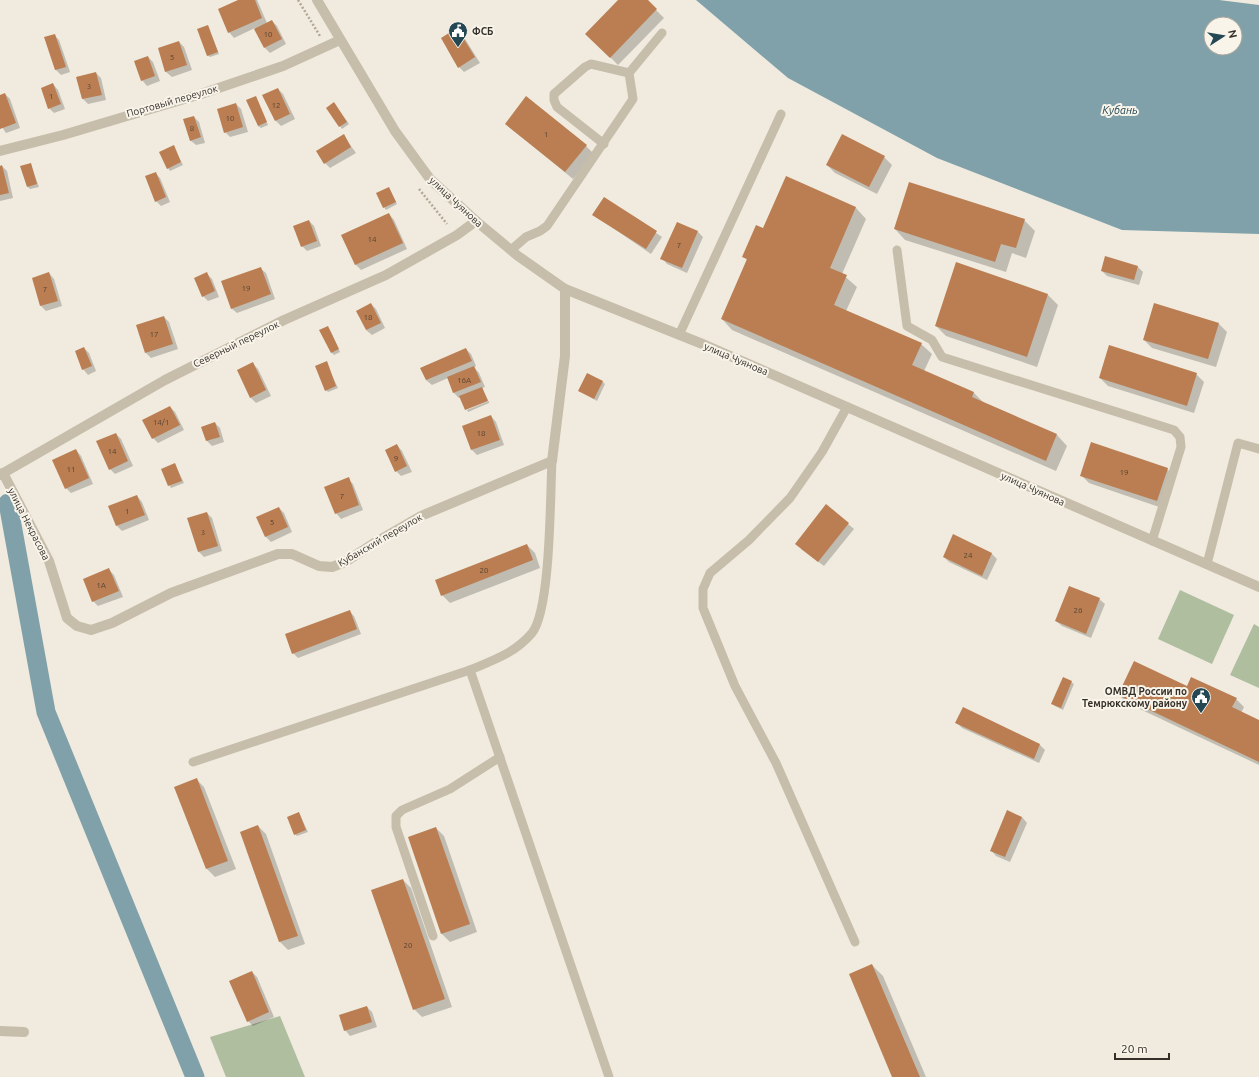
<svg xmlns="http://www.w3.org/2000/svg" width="1259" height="1077" font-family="Ubuntu,sans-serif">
	<rect width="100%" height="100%" fill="#f0ebde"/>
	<g fill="#aebe9f">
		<polygon points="1180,590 1234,615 1212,664 1158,639"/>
		<polygon points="1254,624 1259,627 1259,688 1230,675"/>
		<polygon points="280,1016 305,1077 226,1077 210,1037"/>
	</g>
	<path fill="#80a1aa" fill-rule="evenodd" d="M696,0H1219L1259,5V234L1122,230L937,158L788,78ZM1211,24H1235V48H1211Z"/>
	<g fill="#0003">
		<polygon points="241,0 257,0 267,23 272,21 277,26 286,44 270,53 265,48 255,28 234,38 229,32"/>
		<polygon points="620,0 646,0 664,18 618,65 587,34"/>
		<polygon points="208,26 219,54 210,57 207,55"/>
		<polygon points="457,29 462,34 480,63 464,72 459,67"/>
		<polygon points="54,35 59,40 70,72 61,75 56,70 45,38"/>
		<polygon points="179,42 184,47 192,70 172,77 166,72 159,49"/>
		<polygon points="148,57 153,62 160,81 147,86 142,80"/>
		<polygon points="96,73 101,78 106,100 88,104 83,99 77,77"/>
		<polygon points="53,84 58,90 65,109 54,113 49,108"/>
		<polygon points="278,89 283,94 295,119 281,126 276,121"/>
		<polygon points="5,94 10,99 20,128 6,133 0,124 0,96"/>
		<polygon points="255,97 268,125 261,128 258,126"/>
		<polygon points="334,103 349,124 342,129 340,126"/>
		<polygon points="236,104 241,109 248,132 230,137 225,132"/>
		<polygon points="194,117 199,122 205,143 196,145 190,140"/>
		<polygon points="506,124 586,146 594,154 573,179"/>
		<polygon points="343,135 356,153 330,168 325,163"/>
		<polygon points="173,146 183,165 170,171 168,168"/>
		<polygon points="884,157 892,165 877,194 835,173 827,165"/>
		<polygon points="31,165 39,187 30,189 28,187"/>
		<polygon points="2,166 7,171 13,198 0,201 0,167"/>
		<polygon points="155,173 160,178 170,202 161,206 156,201"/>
		<polygon points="786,178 856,208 866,219 842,274 857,287 846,311 921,344 932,354 924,371 974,393 984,403 1057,435 1067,446 1056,471 732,330 722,319 747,260 744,257 764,230"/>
		<polygon points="389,188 397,204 386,210 384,207"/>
		<polygon points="604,198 662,237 651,254 594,215"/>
		<polygon points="389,214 394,220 407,249 361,270 356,265 343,236"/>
		<polygon points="1024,220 1035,231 1026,258 1012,253 1006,272 905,240 895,229"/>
		<polygon points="309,221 314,226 321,246 307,251 302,246"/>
		<polygon points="677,223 698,232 703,237 687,273 667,264 662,258"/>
		<polygon points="1137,266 1143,272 1139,285 1107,276 1102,271"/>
		<polygon points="260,268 266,273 275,299 237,313 231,308"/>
		<polygon points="49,273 54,279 62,306 46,311 41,306"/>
		<polygon points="207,274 212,279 219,297 208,301 203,296"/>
		<polygon points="1048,295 1058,305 1037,367 946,336 936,326"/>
		<polygon points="371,304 376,309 385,328 372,335 366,330"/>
		<polygon points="164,317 169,322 178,349 151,358 146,353"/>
		<polygon points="1219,324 1227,332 1216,367 1152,348 1144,340"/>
		<polygon points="330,330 340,352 334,355 332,353"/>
		<polygon points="84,348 89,353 96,371 88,375 83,369"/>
		<polygon points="466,349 471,354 476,366 474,367 479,373 485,387 482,388 488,400 466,409 461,397 459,398 454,393 448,378 432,385 426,380 421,368"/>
		<polygon points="252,363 258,369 271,396 256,403 251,398 238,370"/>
		<polygon points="326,363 338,388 328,392 326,390"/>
		<polygon points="1196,374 1204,382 1194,413 1108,386 1100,378"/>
		<polygon points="603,382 605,384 597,401 580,391"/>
		<polygon points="489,401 489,403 468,412 467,410"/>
		<polygon points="170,407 175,412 184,430 158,443 153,438"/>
		<polygon points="491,416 496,422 504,445 477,455 472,450"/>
		<polygon points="215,423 220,428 224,442 212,446 207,441 203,427"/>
		<polygon points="116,434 121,439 133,466 115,474 110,469"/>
		<polygon points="397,445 402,451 412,472 401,476 396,471"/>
		<polygon points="76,450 81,456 93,484 71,493 66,488"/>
		<polygon points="175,464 184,483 171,488 162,470"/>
		<polygon points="1167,469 1175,477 1165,509 1089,483 1081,475"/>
		<polygon points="348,479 353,484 363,510 341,519 336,513"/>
		<polygon points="137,496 142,502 149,520 122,531 117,526"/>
		<polygon points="279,508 284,513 292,532 271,542 265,536"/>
		<polygon points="207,513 212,518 222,551 204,557 199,552 189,519"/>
		<polygon points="848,524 854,529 824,566 801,549"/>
		<polygon points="954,536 992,554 997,559 987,580 949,562 944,557"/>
		<polygon points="527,545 535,553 540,568 450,603 442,595"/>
		<polygon points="109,570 114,575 123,597 98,606 93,601"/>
		<polygon points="1099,599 1105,604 1091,638 1062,626 1056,621"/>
		<polygon points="349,611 354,616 361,634 298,658 293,653"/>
		<polygon points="1071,682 1074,684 1063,710 1055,706 1053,704"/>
		<polygon points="1187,687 1236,699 1244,707 1241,713 1259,721 1259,765 1127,703 1119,695"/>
		<polygon points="963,709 1040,745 1045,750 1039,763 962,728 957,723"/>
		<polygon points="196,779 204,787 236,869 215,877 207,869"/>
		<polygon points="299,813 308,832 297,836 295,834"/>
		<polygon points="1022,817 1027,823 1010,862 996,856 991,850"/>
		<polygon points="258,826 266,834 305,944 288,950 280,942 241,832"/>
		<polygon points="436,828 444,836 477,932 450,942 442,934 409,838"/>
		<polygon points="403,880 411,888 452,1007 422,1017 414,1009"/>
		<polygon points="872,965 883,976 926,1077 894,1077"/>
		<polygon points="252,972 257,977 274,1017 253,1026 248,1021"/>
		<polygon points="367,1007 372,1012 377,1027 350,1036 345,1030"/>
	</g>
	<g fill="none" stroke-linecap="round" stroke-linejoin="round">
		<polyline stroke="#80a1aa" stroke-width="19" points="8,503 46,712 195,1077"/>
	</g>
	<g fill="#ba7e52">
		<polygon points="238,0 255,0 262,18 228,33 218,9"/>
		<polygon points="618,0 648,0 657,9 610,58 585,34"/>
		<polygon points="272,20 282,39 264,48 254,29"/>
		<polygon points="208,25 218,52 207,56 197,29"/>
		<polygon points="457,28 475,57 458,68 441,38"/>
		<polygon points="55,34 66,67 55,70 44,37"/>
		<polygon points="179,41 187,65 165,72 158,48"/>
		<polygon points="148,56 155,76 141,81 134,61"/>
		<polygon points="96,72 102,95 82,99 76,77"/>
		<polygon points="53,83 61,104 48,109 41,88"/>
		<polygon points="278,88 290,114 275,121 262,95"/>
		<polygon points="5,93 16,123 0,129 0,95"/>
		<polygon points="256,96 267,122 258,126 246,100"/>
		<polygon points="526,96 587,145 565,172 505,124"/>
		<polygon points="334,102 347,122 339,127 326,108"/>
		<polygon points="236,103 243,127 224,133 217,109"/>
		<polygon points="194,116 201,137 190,141 183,119"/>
		<polygon points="344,134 351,147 324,164 316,151"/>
		<polygon points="842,134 885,156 869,187 826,165"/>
		<polygon points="174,145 181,162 167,169 159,152"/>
		<polygon points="31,163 37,184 27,187 20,166"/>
		<polygon points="2,165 9,193 0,195 0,166"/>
		<polygon points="156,172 166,197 155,202 145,176"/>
		<polygon points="786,176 856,207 830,268 847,275 834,305 922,343 912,365 974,392 972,397 1057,434 1046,461 721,319 747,259 742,257 756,225 763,228"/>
		<polygon points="909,182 1025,219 1016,248 1001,244 995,262 894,229"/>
		<polygon points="389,187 396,202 383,208 376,193"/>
		<polygon points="604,197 657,231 646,249 592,215"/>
		<polygon points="389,213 403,243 355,265 341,235"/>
		<polygon points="309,220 317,241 301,247 293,226"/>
		<polygon points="677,222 698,231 682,268 660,259"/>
		<polygon points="1105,256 1138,266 1134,280 1101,271"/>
		<polygon points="956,262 1048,294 1027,357 935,326"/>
		<polygon points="261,267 271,294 231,309 221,281"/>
		<polygon points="49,272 58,301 40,306 32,278"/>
		<polygon points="207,272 215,291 202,297 194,278"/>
		<polygon points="371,303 381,323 366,330 356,311"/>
		<polygon points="1154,303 1219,323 1208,359 1143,340"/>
		<polygon points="164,316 173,344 145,353 136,325"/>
		<polygon points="328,326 339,349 331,353 319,330"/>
		<polygon points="1109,345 1197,373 1187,406 1099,378"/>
		<polygon points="84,347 92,366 82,370 75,351"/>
		<polygon points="466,348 472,361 426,380 420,368"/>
		<polygon points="327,361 336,386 325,391 315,366"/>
		<polygon points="253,362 266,390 250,398 237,370"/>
		<polygon points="474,366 481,382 453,393 447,377"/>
		<polygon points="587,373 603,381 594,399 578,391"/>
		<polygon points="482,387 488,401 465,410 459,396"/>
		<polygon points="170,406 180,425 152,439 142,420"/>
		<polygon points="491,415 500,440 471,450 462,426"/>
		<polygon points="215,422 220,437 206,441 201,427"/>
		<polygon points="116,433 128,461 109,470 96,441"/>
		<polygon points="1091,442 1168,468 1157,501 1080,476"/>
		<polygon points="397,444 407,466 395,472 385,450"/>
		<polygon points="76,449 89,478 65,489 52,460"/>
		<polygon points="175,463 182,481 168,486 161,469"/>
		<polygon points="349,477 359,505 335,514 324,487"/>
		<polygon points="137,495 145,515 116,526 108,506"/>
		<polygon points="826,504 849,523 818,562 795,544"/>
		<polygon points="279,507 288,527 265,537 256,517"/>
		<polygon points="207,512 218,546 198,552 187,518"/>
		<polygon points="953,534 992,553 982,576 943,557"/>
		<polygon points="527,544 533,560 441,596 435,580"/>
		<polygon points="109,568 119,591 92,602 83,579"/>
		<polygon points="1069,586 1100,598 1086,634 1055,621"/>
		<polygon points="350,610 357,629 292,654 285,634"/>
		<polygon points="1134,661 1187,686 1191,677 1237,698 1232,707 1259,720 1259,762 1118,695"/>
		<polygon points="1063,677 1072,681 1061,708 1051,704"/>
		<polygon points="963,707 1040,744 1034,759 955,723"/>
		<polygon points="197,778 228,861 206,869 174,787"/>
		<polygon points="1007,810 1022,817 1005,857 990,851"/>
		<polygon points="299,812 306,830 294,835 287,817"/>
		<polygon points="258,825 298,936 279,942 240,832"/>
		<polygon points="436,827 470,924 441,934 408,837"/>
		<polygon points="403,879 445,999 413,1010 371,890"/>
		<polygon points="872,964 920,1077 892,1077 849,974"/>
		<polygon points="252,971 269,1012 247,1022 229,981"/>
		<polygon points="367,1006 372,1022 344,1031 339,1015"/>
	</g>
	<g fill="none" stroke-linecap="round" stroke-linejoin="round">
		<g stroke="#b3a795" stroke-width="2.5" stroke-dasharray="2 2" stroke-linecap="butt">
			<polyline points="298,0 320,36"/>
			<polyline points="419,189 447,224"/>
		</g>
		<g stroke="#c7bdab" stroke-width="9">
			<polyline points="604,144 557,107 554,100 554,94 585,67 591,64 629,73"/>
			<polyline points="511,250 526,237 540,231 547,226 633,99 629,73 662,33"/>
			<polyline points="897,250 907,326 932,340 942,357 1174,430 1180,437 1181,447 1152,541"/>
			<polyline points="679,335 781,114"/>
			<polyline points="847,407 822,452 790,498 749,540 710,573 703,589 703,608 735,686 776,763 855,942"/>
			<polyline points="1207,564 1238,443 1259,449"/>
			<polyline points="470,670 609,1077"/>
			<path d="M193,762L470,670C494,660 515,653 532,633C551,609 550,496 552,461"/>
			<polyline points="433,936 396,827 396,816 402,810 450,789 500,757"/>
		</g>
		<g stroke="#c7bdab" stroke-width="10">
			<polyline points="317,0 395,131 430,179 476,221 518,256 565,289 705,345 1259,587"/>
			<polyline points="0,151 63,135 201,94 283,66 340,40"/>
			<polyline points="3,473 49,561 67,618 77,626 91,630 112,623 171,593 278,554 292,554 319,566 332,567 345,562 376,542 421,516 552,461 565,356 565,289"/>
			<polyline points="0,475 165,380 284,320 386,275 457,235 476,221"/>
			<polyline points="0,1031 24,1032"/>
		</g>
	</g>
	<defs>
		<symbol id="civic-pin" viewBox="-11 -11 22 30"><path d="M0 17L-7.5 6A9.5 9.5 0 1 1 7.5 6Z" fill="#234753" stroke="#f8f4ea"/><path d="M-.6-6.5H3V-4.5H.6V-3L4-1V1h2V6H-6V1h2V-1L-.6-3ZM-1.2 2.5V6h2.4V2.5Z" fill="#fff"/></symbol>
	</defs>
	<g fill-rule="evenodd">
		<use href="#civic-pin" x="447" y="20" width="22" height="30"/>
		<use href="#civic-pin" x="1190" y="686" width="22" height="30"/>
	</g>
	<g text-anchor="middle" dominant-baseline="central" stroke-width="4" stroke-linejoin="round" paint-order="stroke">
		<g font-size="8" fill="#564333">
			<text x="268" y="34">10</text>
			<text x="172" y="57">5</text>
			<text x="89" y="86">3</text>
			<text x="51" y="96">1</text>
			<text x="276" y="105">12</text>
			<text x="230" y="118">10</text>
			<text x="192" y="128">8</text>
			<text x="546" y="134">1</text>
			<text x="372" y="239">14</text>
			<text x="679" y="245">7</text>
			<text x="246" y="288">19</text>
			<text x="45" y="289">7</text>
			<text x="368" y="317">18</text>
			<text x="154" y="334">17</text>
			<text x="464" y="380">16А</text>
			<text x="161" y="422">14/1</text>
			<text x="481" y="433">18</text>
			<text x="112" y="451">14</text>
			<text x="396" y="458">9</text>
			<text x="71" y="469">11</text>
			<text x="1124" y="472">19</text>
			<text x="342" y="496">7</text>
			<text x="127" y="511">1</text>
			<text x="272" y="522">5</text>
			<text x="203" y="532">3</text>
			<text x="968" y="555">24</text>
			<text x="484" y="570">20</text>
			<text x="101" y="585">1А</text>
			<text x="1078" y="610">26</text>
			<text x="408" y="945">20</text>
		</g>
		<g font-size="10" font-weight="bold" fill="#352f29" stroke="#f8f4ea" text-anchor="start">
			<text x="472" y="31">ФСБ</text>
			<text x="1187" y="691" text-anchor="end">ОМВД России по<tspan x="1187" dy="12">Темрюкскому району</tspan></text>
		</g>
		<g font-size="10" fill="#352f29" stroke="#f8f4ea">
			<text transform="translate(172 101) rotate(-16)">Портовый переулок</text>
			<text transform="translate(456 202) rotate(43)">улица Чуянова</text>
			<text transform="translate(236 344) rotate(-26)">Северный переулок</text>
			<text transform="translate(736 359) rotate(23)">улица Чуянова</text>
			<text transform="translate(1033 489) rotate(24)">улица Чуянова</text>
			<text transform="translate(29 524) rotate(63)">улица Некрасова</text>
			<text transform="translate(380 540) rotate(-30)">Кубанский переулок</text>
		</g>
		<g font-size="11" font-style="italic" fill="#234753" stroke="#f8f4ea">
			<text x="1120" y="110">Кубань</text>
		</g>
	</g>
	<g transform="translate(1223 36) rotate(78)"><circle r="19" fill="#f8f4ea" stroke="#aaa59d"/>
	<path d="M0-3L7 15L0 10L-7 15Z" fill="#234753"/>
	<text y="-6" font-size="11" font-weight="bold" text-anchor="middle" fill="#352f29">N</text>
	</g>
	<path d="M1115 1053v6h54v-6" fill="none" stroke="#352f29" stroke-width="2"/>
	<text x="1121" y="1053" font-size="12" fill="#352f29" stroke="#f8f4ea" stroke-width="3" paint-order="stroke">20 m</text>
</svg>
